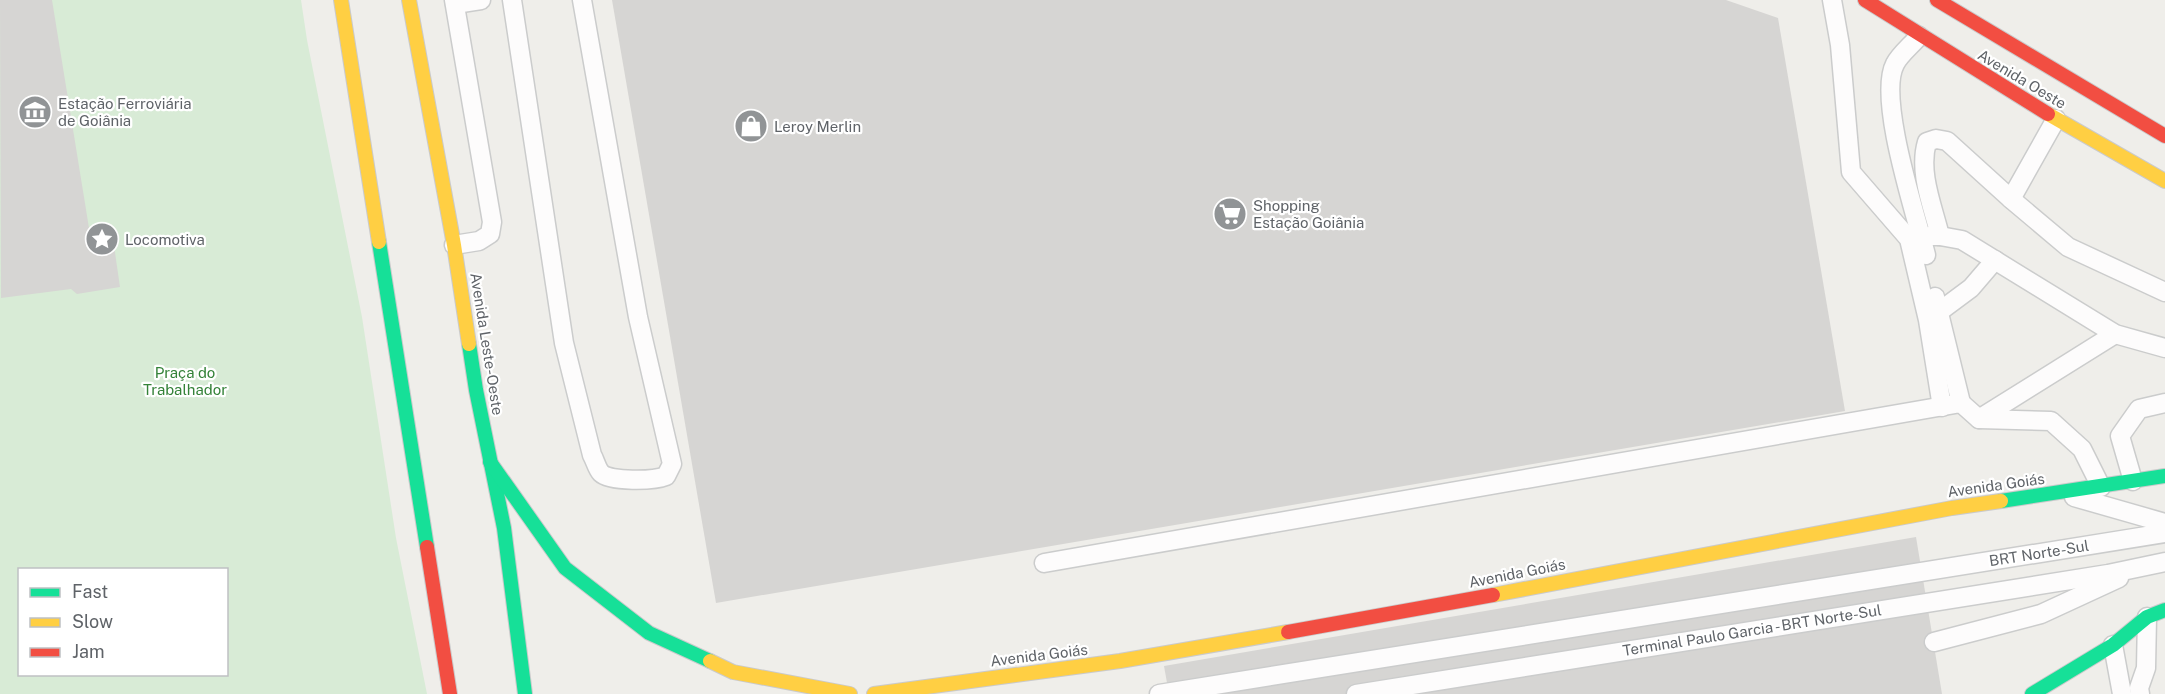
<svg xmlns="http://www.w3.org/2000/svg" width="2165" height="694" font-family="'Public Sans',sans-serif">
	<rect width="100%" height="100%" fill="#efeeea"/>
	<path fill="#d8ebd6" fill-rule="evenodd" d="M0,0H301L307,40L362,317L396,538L427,694H0ZM20,570H226V674H20Z"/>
	<g fill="#d6d5d3">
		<polygon points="0,0 52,0 89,228 111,225 120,287 77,294 71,289 1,298"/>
		<polygon points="612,0 1726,0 1778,18 1845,411 716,603"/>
		<polygon points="1916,537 1942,694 1169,694 1164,666"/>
	</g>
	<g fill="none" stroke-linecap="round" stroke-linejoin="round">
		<defs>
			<g id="lane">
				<polyline points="454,0 492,222 490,234 479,241 454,245"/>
				<path d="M512,0L564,343L592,455C595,460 597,469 601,473C610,482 654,481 666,476L672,464L638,317L582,0"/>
				<polyline points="1832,0 1840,45 1851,172 1909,239 1928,320 1942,407"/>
				<polyline points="455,4 481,0"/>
				<path d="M1919,36C1912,45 1900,54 1895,64C1877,98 1916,215 1926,255"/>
				<polyline points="2011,199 2056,119"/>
				<polyline points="1929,236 1940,236 1962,240 2115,334 2165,348"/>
				<path d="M1940,236C1933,207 1918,172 1927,142L1936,139L1947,141L2011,199L2068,247L2165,292"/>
				<polyline points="1935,297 1961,403"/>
				<polyline points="1932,317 1971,288 1995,260"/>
				<polyline points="1979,419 2115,334"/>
				<polyline points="2133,481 2120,436 2139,409 2165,403"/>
				<polyline points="2074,497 2165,523"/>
				<polyline points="1044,563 1961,403 1979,419 2051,421 2082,449 2101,487"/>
				<polyline points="1934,642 2041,614 2119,578"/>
				<polyline points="2113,645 2122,694"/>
				<polyline points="1159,694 2165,533"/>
				<polyline points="1356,694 2108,574 2165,562"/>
				<polyline points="2140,694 2139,688 2146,668 2147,617"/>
			</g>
			<g id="fast">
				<polyline points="379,242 427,547"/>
				<polyline points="469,344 476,390 504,528 525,694"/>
				<polyline points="490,462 565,568 649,633 710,661"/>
				<polyline points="2001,501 2165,476"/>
				<polyline points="2032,694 2113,645 2147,617 2165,610"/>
			</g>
			<g id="slow">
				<polyline points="341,0 379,242"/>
				<polyline points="409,0 454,245 469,344"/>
				<polyline points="2048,114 2165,181"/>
				<polyline points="1493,595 1952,508 2001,501"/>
				<polyline points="710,661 733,672 850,694"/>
				<polyline points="874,694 1120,661 1288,632"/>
			</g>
			<g id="jam">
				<polyline points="1865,0 2048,114"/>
				<polyline points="1937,0 2165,136"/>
				<polyline points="427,547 450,694"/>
				<polyline points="1288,632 1493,595"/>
			</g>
		</defs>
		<use href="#lane" stroke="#cbcccc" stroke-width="21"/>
		<use href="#fast" stroke="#cacacb" stroke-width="16"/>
		<use href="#slow" stroke="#cacacb" stroke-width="16"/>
		<use href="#jam" stroke="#cacacb" stroke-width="16"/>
		<use href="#lane" stroke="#fdfcfc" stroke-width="18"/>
		<use href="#fast" stroke="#16e098" stroke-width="14"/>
		<use href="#slow" stroke="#ffcf43" stroke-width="14"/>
		<use href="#jam" stroke="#f24e42" stroke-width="14"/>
	</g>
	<defs>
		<symbol id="museum-disc" viewBox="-11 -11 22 22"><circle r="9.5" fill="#919496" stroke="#fff"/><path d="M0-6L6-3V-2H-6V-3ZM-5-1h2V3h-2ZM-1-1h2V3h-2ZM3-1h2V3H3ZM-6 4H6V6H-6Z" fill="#fff"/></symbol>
		<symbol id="shop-disc" viewBox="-11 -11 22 22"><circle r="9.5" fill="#919496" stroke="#fff"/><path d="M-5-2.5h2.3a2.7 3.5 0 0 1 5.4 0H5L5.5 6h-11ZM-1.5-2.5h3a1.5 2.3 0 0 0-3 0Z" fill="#fff"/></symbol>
		<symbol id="supermarket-disc" viewBox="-11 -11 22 22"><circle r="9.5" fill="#919496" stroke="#fff"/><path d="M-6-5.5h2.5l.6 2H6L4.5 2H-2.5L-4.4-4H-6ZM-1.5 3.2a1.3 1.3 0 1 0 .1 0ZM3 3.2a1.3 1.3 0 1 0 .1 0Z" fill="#fff"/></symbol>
		<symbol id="sight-disc" viewBox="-11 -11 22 22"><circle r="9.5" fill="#919496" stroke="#fff"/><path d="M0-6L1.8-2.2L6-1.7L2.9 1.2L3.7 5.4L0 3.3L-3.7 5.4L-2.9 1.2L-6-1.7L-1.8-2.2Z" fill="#fff"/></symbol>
	</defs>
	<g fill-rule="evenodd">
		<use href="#museum-disc" x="16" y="93" width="38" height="38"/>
		<use href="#shop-disc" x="732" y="107" width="38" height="38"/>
		<use href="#supermarket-disc" x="1211" y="195" width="38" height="38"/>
		<use href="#sight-disc" x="83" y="220" width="38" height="38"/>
	</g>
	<g text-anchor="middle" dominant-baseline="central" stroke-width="4.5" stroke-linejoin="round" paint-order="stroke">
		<g font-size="15" fill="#5f6368" stroke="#fff">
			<text transform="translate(2022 79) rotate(31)">Avenida Oeste</text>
			<text transform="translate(487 344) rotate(81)">Avenida Leste-Oeste</text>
			<text transform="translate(1996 485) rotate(-8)">Avenida Goiás</text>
			<text transform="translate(2039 553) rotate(-9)">BRT Norte-Sul</text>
			<text transform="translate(1517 573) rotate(-11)">Avenida Goiás</text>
			<text transform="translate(1752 630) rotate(-9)">Terminal Paulo Garcia - BRT Norte-Sul</text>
			<text transform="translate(1039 655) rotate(-7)">Avenida Goiás</text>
		</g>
		<g font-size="15" fill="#5f6368" stroke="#fff" text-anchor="start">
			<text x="58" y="103">Estação Ferroviária<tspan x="58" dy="17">de Goiânia</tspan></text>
			<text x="774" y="126">Leroy Merlin</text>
			<text x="1253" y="205">Shopping<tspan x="1253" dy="17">Estação Goiânia</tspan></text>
			<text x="125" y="239">Locomotiva</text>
		</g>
		<g font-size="15" fill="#348238" stroke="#fff">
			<text x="185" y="372">Praça do<tspan x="185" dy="17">Trabalhador</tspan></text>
		</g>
	</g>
	<rect x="18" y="568" width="210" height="108" fill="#ffffff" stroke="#bfc1c3" stroke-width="1.5"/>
	<rect x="30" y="588" width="30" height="9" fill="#16e098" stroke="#bfc1c3" stroke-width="1.5"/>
	<text x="72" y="598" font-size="18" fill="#5f6368">Fast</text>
	<rect x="30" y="618" width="30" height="9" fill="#ffcf43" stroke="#bfc1c3" stroke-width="1.5"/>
	<text x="72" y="628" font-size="18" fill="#5f6368">Slow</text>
	<rect x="30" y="648" width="30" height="9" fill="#f24e42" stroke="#bfc1c3" stroke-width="1.5"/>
	<text x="72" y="658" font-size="18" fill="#5f6368">Jam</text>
</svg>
